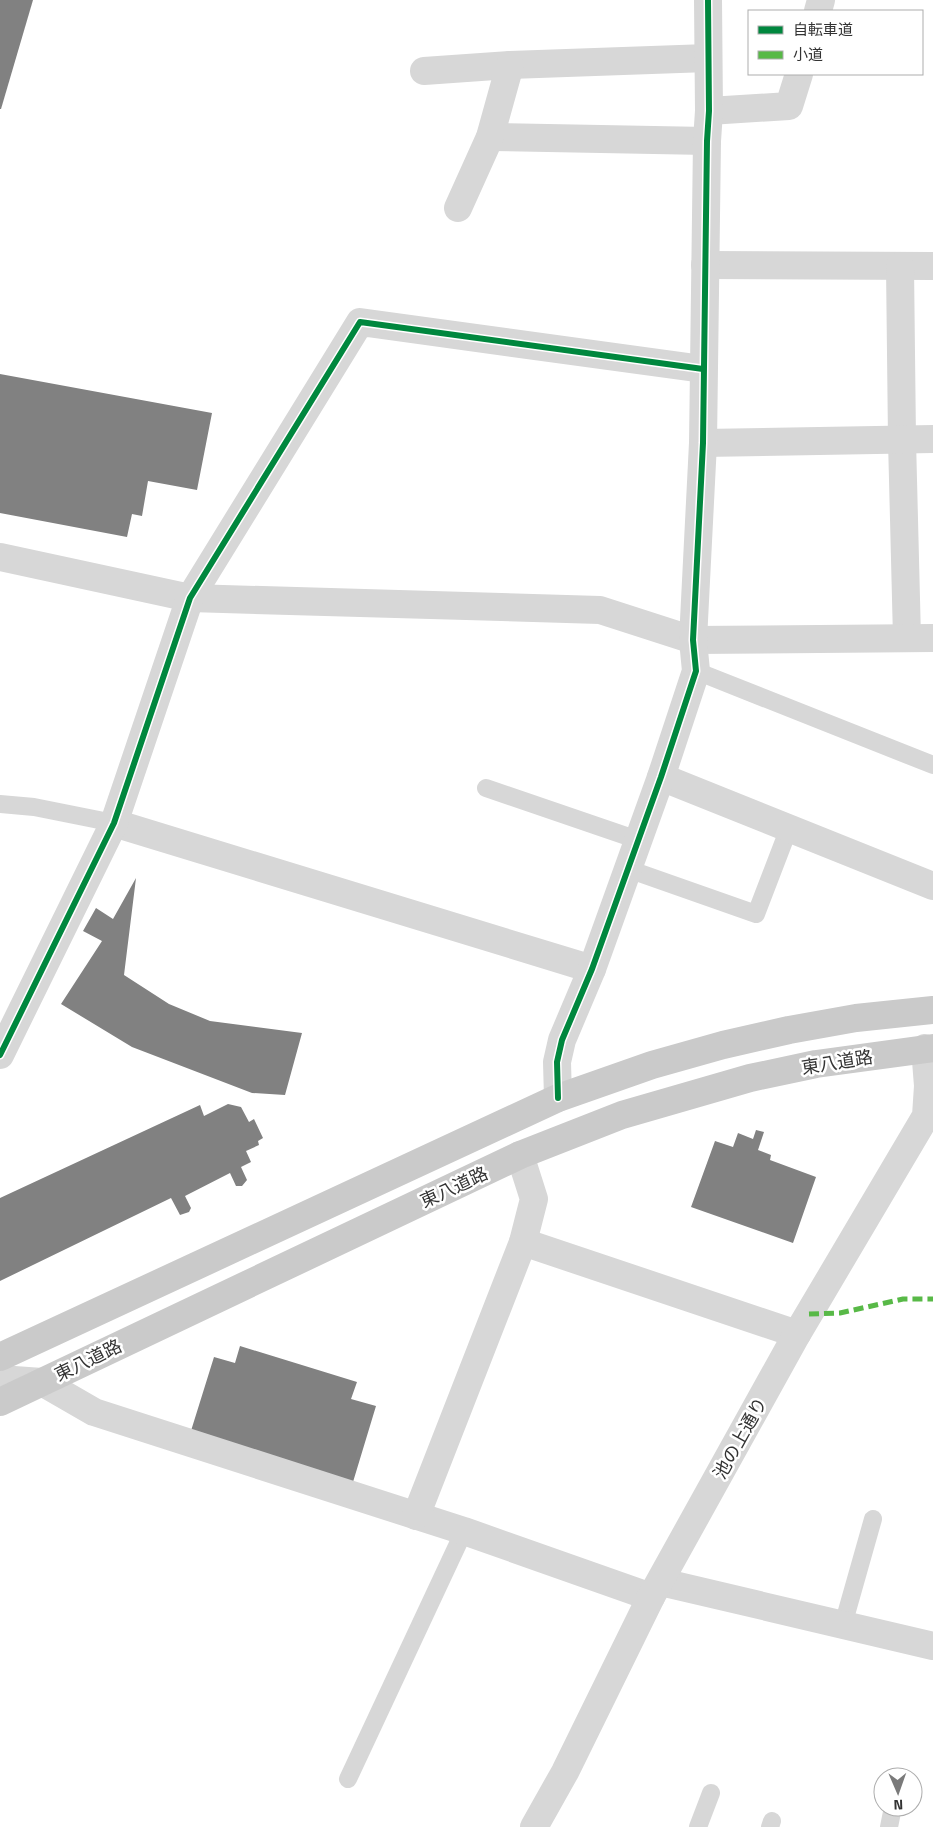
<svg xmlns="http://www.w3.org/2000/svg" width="933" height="1827" font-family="'Titillium Web','Noto Sans JP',sans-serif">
	<rect width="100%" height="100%" fill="#fff"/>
	<g fill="#818181">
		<polygon points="0,0 33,0 1,109 0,109"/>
		<polygon points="0,374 212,413 197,490 148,481 142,516 132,514 127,537 0,513"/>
		<polygon points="136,878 124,975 169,1004 210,1021 302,1033 285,1095 252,1093 132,1047 61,1004 102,941 83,931 96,908 113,919"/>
		<polygon points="228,1104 241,1107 249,1122 254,1119 263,1138 258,1141 259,1145 246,1151 251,1162 241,1167 247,1180 242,1186 236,1186 230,1173 185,1196 191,1208 189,1212 180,1215 171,1198 0,1281 0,1198 200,1105 204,1116"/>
		<polygon points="756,1130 764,1132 758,1150 771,1155 770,1160 816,1177 793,1243 691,1207 715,1141 733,1147 738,1133 753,1139"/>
		<polygon points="240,1346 357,1382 351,1399 376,1406 353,1482 190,1434 214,1357 235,1363"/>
	</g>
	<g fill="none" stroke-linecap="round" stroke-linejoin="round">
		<g stroke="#d7d7d7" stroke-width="18">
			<polyline points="696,671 933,765"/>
			<polyline points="486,788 638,840"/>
			<polyline points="0,804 34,807 114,823"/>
			<polyline points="628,869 756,914 789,828"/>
			<polyline points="843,1625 873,1519"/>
			<polyline points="348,1779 464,1531"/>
			<polyline points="698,1827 711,1793"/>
			<polyline points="770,1827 772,1821"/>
			<polyline points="889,1827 892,1812"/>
		</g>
		<g stroke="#d7d7d7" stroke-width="28">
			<polyline points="818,11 821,0"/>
			<polyline points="424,71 510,65 708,58"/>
			<polyline points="709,111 789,106 799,74"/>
			<polyline points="490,137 707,141"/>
			<polyline points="458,208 490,137 510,65"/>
			<polyline points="705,265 933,266"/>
			<polyline points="900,266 902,440 907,638"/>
			<polyline points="703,443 933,439"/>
			<polyline points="0,557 190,598 600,610 693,640 933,638"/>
			<polyline points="661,777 933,886"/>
			<polyline points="114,823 592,969"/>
			<polyline points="0,1055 114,823 190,598 360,322 703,369"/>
			<polyline points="558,1098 557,1062 562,1040 592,969 661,777 696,671 693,640 703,443 707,141 709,111 708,0"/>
			<polyline points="523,1242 797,1334"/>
			<polyline points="0,1379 42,1382 94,1412 464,1531 651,1597"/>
			<polyline points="416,1516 523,1242 534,1199 520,1155"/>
			<polyline points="661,1582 933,1646"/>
		</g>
		<polyline stroke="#d7d7d7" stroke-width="28" points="534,1827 565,1772 651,1597 797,1334 926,1116 928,1086 925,1048"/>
		<g stroke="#cacaca" stroke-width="28">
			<polyline points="0,1357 558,1098 652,1065 723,1045 789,1030 856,1018 933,1010"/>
			<polyline points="0,1402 520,1155 622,1115 750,1078 816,1064 933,1048"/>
		</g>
		<polyline stroke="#58b947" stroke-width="5" stroke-dasharray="10 5" stroke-linecap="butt" points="809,1314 840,1313 903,1299 933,1299"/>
		<defs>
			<g id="cycleway">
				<polyline points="0,1055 114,823 190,598 360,322 703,369"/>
				<polyline points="558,1098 557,1062 562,1040 592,969 661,777 696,671 693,640 703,443 707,141 709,111 708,0"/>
			</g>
		</defs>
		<use href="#cycleway" stroke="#fff" stroke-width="9"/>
		<use href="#cycleway" stroke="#00873e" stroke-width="6"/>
	</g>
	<g text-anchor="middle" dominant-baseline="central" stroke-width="5" stroke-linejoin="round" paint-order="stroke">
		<g font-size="18" fill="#333" stroke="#fff">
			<text transform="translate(837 1062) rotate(-9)">東八道路</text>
			<text transform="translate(454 1187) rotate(-25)">東八道路</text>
			<text transform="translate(88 1360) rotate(-26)">東八道路</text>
			<text transform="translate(740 1438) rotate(-61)">池の上通り</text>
		</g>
	</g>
	<rect x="748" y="10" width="175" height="65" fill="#ffffff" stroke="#adadad"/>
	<rect x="758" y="26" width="25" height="8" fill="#00873e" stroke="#adadad"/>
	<text x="793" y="35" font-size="15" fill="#333333">自転車道</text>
	<rect x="758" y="51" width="25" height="8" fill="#58b947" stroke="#adadad"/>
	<text x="793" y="60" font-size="15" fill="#333333">小道</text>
	<g transform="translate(898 1792) rotate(178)"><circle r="24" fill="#ffffff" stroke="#adadad"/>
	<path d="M0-4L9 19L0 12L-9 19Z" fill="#7a7a7a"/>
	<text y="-8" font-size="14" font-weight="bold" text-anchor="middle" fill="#333333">N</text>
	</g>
</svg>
